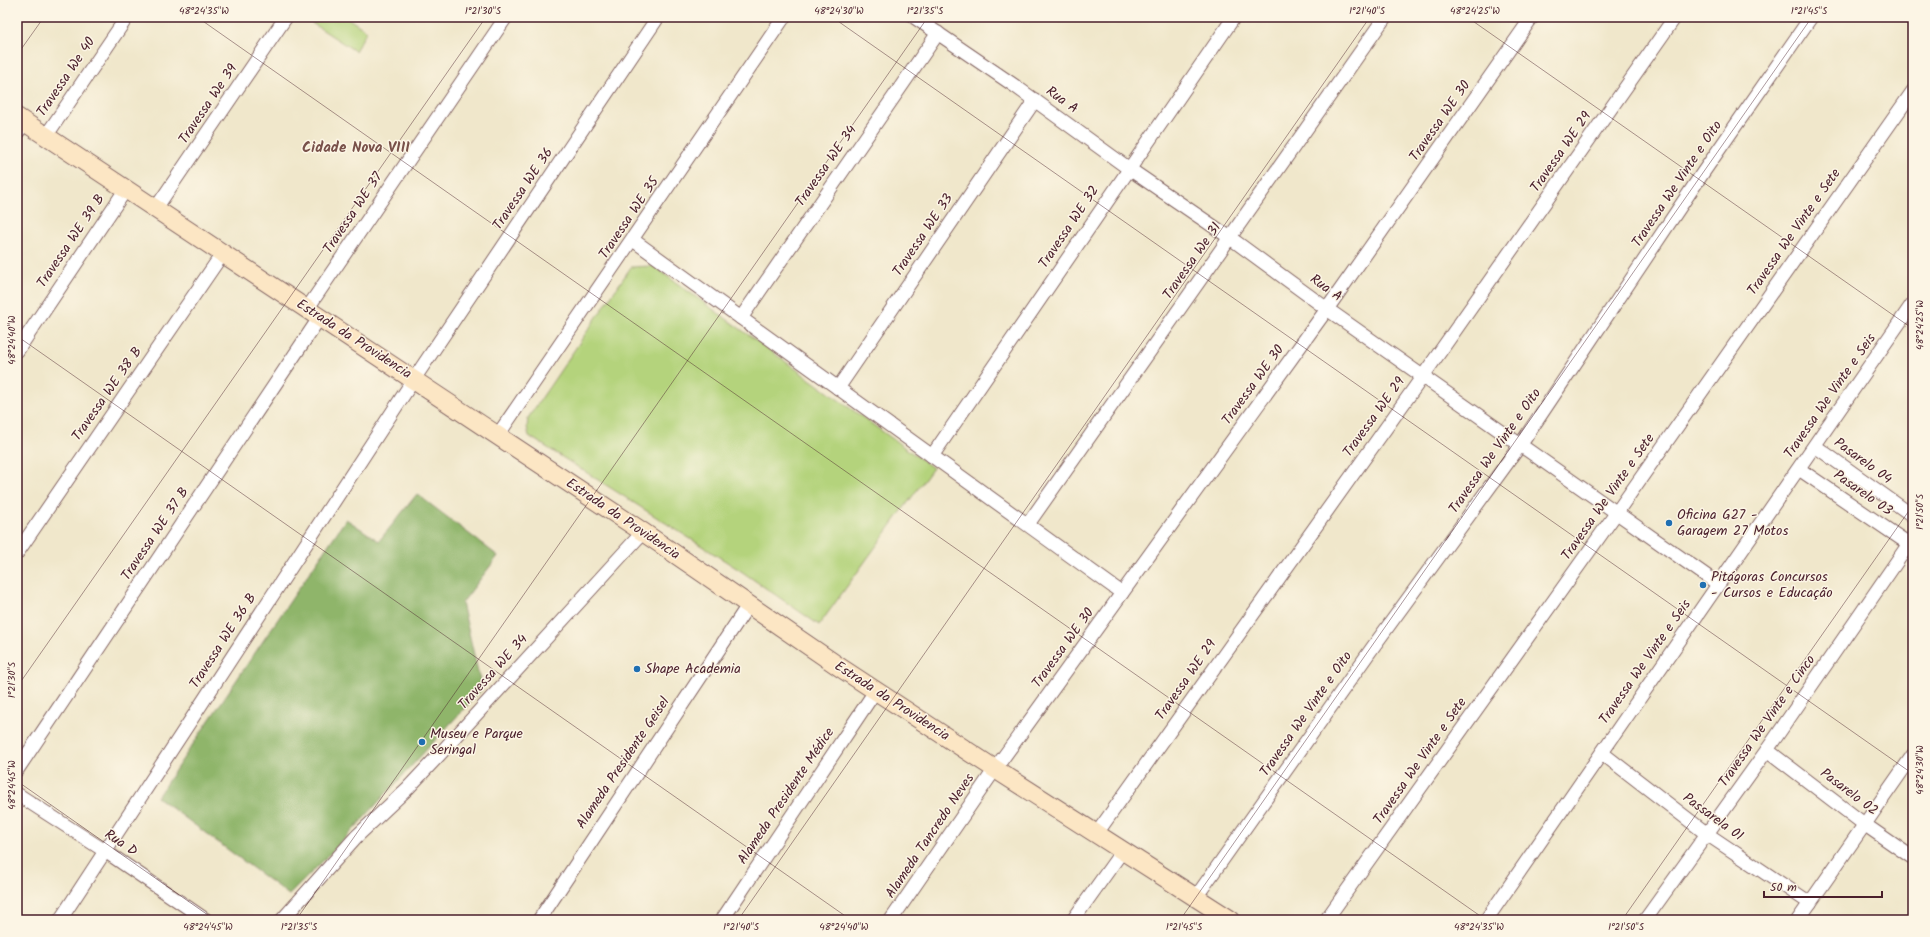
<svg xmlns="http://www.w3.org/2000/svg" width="1930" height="937" font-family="Kalam,sans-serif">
	<rect width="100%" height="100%" fill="#fcf5e5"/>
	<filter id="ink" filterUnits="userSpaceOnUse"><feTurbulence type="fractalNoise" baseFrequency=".025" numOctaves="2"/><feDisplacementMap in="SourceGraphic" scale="8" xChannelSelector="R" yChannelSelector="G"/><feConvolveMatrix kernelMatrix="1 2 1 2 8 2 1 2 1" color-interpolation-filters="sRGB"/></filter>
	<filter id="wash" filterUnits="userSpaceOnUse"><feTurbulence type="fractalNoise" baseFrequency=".012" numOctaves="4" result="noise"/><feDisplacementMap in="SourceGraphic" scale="16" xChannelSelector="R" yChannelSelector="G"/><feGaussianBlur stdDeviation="0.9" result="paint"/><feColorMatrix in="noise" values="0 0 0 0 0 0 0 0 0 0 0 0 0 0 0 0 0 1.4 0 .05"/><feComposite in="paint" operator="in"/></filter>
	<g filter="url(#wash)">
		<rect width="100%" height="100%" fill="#f0e7cb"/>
		<g fill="#b4d37b" stroke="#7f7953">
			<polygon points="316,17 346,17 367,31 355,51 312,23"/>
			<polygon points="653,266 933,468 819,625 741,571 529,436 527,427 528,418 631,267"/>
		</g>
		<polygon fill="#8fb56b" stroke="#6c6a4b" points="417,494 498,556 462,603 482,689 341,843 289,895 157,797 346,519 379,541"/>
	</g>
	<g filter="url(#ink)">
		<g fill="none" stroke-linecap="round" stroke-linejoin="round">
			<defs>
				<g id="minor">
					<polyline points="914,17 1015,86 1128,168 1229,237 1327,309 1718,584"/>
					<polyline points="17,133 25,122"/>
					<polyline points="46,136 127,17"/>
					<polyline points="156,208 286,17"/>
					<polyline points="633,240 1122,593"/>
					<polyline points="307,309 506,17"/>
					<polyline points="741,318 938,33"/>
					<polyline points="17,351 126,189"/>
					<polyline points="838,388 1035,100"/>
					<polyline points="498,435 784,17"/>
					<polyline points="1815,446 1913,516"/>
					<polyline points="932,456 1234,17"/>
					<polyline points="1799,469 1909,544"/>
					<polyline points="1028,524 1385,17"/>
					<polyline points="17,553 223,253"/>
					<polyline points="1767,750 1864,824 1913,858"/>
					<polyline points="1602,753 1707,834 1810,903"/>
					<polyline points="17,770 320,317"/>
					<polyline points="17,794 105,851 206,920"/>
					<polyline points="1097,833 1423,376 1675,17"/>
					<polyline points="1196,897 1373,647 1521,444 1702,174 1811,17"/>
					<polyline points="60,920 414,379 658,17"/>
					<polyline points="282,920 356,837 408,788 439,755 643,532"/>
					<polyline points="539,920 749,604"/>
					<polyline points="722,920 876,690"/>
					<polyline points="891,920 995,769 1327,309 1532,17"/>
					<polyline points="1073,920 1123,850"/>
					<polyline points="1326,920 1617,512 1913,91"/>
					<polyline points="1486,920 1913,303"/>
					<polyline points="1645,920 1767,750 1913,538"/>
					<polyline points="1798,920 1913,755"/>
				</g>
				<polyline id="secondary" points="17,117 643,532 841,668 995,769 1231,920"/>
			</defs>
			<use href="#minor" stroke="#846563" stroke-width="15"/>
			<use href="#secondary" stroke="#846563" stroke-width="20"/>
			<use href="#minor" stroke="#fff" stroke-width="13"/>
			<use href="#secondary" stroke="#fce6c4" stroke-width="18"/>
		</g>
	</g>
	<path fill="none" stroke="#4a1f2b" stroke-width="1" stroke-opacity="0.45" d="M197,17L1486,920M832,17L1913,774M1467,17L1913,329M17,55L44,17M17,336L851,920M17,687L486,17M17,781L215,920M296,920L928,17M738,920L1370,17M1180,920L1812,17M1622,920L1913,505"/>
	<g fill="#1f6fb2" stroke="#fcf5e5" stroke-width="1.5">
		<circle cx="1669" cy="523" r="4"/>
		<circle cx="1703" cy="585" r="4"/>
		<circle cx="637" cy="669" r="4"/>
		<circle cx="422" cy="742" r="4"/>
	</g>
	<g text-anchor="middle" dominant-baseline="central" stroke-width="3" stroke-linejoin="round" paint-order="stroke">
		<g font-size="14" fill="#4a1f2b" stroke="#fcf5e5">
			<text transform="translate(66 77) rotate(-56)">Travessa We 40</text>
			<text transform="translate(1062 100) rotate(36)">Rua A</text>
			<text transform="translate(208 104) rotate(-56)">Travessa We 39</text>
			<text transform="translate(1440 121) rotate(-55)">Travessa WE 30</text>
			<text transform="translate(1561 152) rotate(-55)">Travessa WE 29</text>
			<text transform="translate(826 166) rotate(-55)">Travessa WE 34</text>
			<text transform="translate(1677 184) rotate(-56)">Travessa We Vinte e Oito</text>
			<text transform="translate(523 189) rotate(-56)">Travessa WE 36</text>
			<text transform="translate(353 213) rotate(-56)">Travessa WE 37</text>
			<text transform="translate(629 218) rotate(-56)">Travessa WE 35</text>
			<text transform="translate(1069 227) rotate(-56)">Travessa WE 32</text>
			<text transform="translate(1794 232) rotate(-55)">Travessa We Vinte e Sete</text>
			<text transform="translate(923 235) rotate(-56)">Travessa WE 33</text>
			<text transform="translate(71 241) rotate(-56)">Travessa WE 39 B</text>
			<text transform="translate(1192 261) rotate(-55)">Travessa We 31</text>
			<text transform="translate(1326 288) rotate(36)">Rua A</text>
			<text transform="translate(354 339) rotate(33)">Estrada da Providencia</text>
			<text transform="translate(1253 385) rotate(-54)">Travessa WE 30</text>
			<text transform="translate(107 394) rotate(-55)">Travessa WE 38 B</text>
			<text transform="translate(1830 396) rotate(-55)">Travessa We Vinte e Seis</text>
			<text transform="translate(1374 417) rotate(-54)">Travessa WE 29</text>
			<text transform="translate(1495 451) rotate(-55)">Travessa We Vinte e Oito</text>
			<text transform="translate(1863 461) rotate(36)">Pasarelo 04</text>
			<text transform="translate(1863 493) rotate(35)">Pasarelo 03</text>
			<text transform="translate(1608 497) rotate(-55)">Travessa We Vinte e Sete</text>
			<text transform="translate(623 519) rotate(34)">Estrada da Providencia</text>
			<text transform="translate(155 534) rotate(-56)">Travessa WE 37 B</text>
			<text transform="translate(223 641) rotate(-57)">Travessa WE 36 B</text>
			<text transform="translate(1063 648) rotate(-54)">Travessa WE 30</text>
			<text transform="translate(1645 662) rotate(-55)">Travessa We Vinte e Seis</text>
			<text transform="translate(493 672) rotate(-48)">Travessa WE 34</text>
			<text transform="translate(1186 680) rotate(-55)">Travessa WE 29</text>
			<text transform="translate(892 701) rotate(33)">Estrada da Providencia</text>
			<text transform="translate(1306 714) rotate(-55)">Travessa We Vinte e Oito</text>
			<text transform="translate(1767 721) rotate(-55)">Travessa We Vinte e Cinco</text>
			<text transform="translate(1420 761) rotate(-55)">Travessa We Vinte e Sete</text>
			<text transform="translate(623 763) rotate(-56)">Alameda Presidente Geisel</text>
			<text transform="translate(1849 792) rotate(37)">Pasarelo 02</text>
			<text transform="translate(786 796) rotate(-56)">Alameda Presidente Médice</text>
			<text transform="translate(1713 817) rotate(36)">Passarela 01</text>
			<text transform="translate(930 836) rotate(-56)">Alameda Tancredo Neves</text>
			<text transform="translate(121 843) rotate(34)">Rua D</text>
		</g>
		<g font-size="14" fill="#4a1f2b" stroke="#fcf5e5" text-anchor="start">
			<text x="1677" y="515">Oficina G27 -<tspan x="1677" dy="16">Garagem 27 Motos</tspan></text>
			<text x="1711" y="577">Pitágoras Concursos<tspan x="1711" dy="16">- Cursos e Educação</tspan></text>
			<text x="645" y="669">Shape Academia</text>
			<text x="430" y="734">Museu e Parque<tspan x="430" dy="16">Seringal</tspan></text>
		</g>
		<g font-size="15" font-weight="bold" fill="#79514a" stroke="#fcf5e5">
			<text x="356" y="148">Cidade Nova VIII</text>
		</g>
	</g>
	<rect width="1930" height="937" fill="none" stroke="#fcf5e5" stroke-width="44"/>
	<path d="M1764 891v6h118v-6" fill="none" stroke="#4a1f2b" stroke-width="2"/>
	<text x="1770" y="891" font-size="12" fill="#4a1f2b" stroke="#fcf5e5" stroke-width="3" paint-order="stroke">50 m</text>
	<rect x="22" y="22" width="1886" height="893" fill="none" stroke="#4a1f2b" stroke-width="1.5"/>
	<g font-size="10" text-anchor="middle" fill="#4a1f2b">
		<text x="204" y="14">48°24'35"W</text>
		<text x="483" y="14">1°21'30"S</text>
		<text x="839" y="14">48°24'30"W</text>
		<text x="925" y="14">1°21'35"S</text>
		<text x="1367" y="14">1°21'40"S</text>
		<text x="1475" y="14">48°24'25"W</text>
		<text x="1809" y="14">1°21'45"S</text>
		<text transform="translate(1919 325) rotate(-90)" y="4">48°24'25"W</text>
		<text transform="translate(11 340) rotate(-90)" y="4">48°24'40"W</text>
		<text transform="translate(1919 512) rotate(-90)" y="4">1°21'50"S</text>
		<text transform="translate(11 680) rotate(-90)" y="4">1°21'30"S</text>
		<text transform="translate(1919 770) rotate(-90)" y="4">48°24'30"W</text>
		<text transform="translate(11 785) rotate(-90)" y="4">48°24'45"W</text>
		<text x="208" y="930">48°24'45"W</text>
		<text x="299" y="930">1°21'35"S</text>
		<text x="741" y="930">1°21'40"S</text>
		<text x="844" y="930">48°24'40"W</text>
		<text x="1184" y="930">1°21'45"S</text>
		<text x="1479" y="930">48°24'35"W</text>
		<text x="1626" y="930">1°21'50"S</text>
	</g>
</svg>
